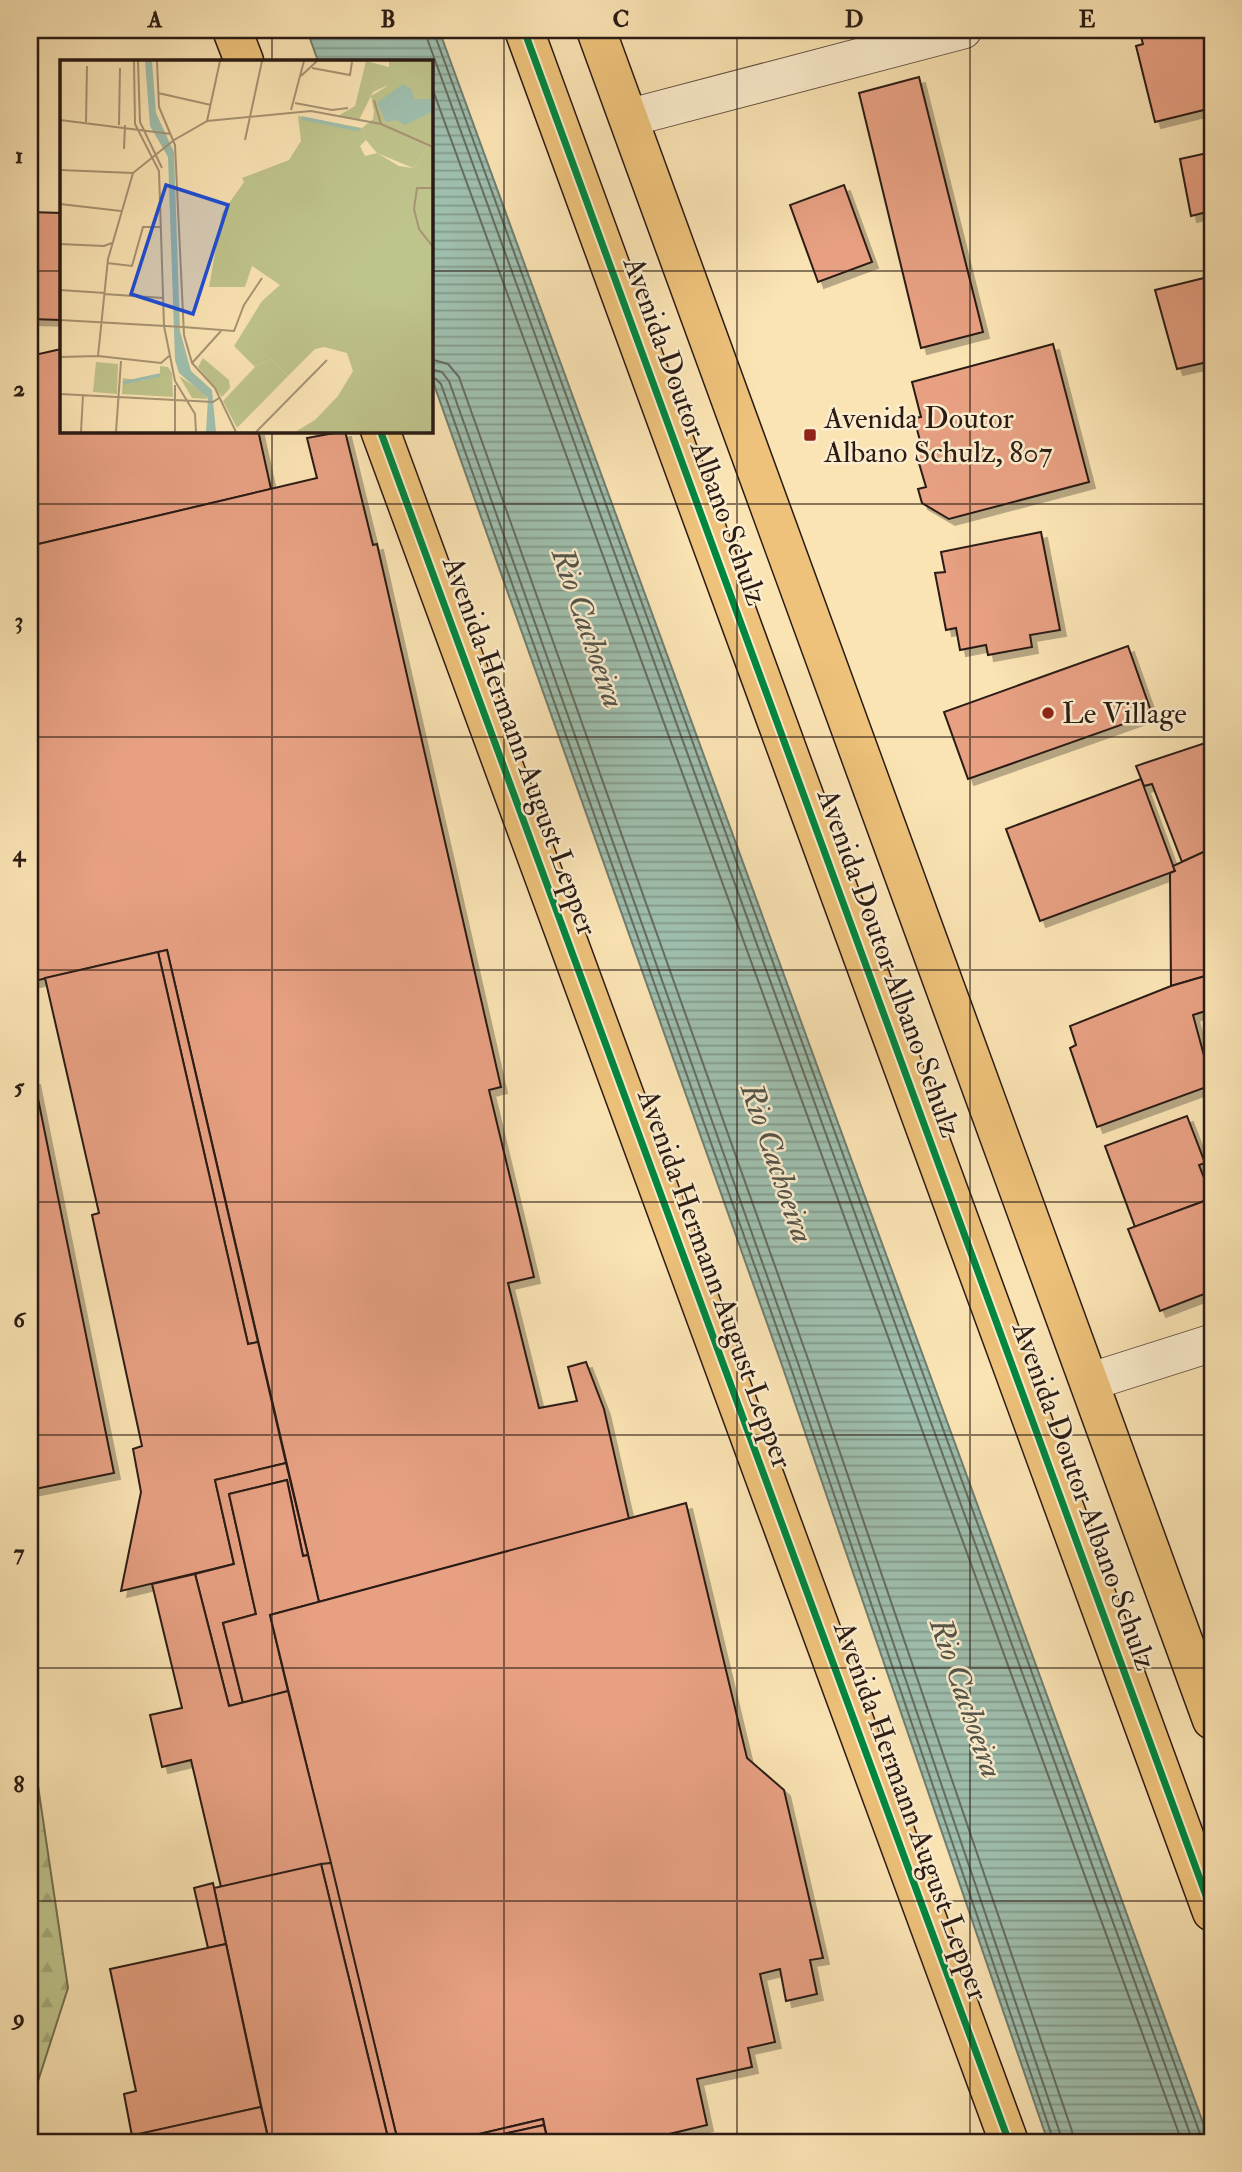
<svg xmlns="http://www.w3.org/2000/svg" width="1242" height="2172" font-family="'IM FELL Double Pica',serif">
	<defs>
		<pattern id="forest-firs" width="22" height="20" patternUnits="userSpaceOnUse" patternTransform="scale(1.75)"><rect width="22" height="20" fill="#bfc48c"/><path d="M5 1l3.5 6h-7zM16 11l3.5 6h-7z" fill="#a4a878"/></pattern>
		<pattern id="water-rules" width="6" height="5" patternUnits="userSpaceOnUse" patternTransform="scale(1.75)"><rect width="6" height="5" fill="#9fbfae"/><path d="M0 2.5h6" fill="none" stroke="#829a8c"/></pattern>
		<filter id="shadow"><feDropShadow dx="6" dy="6" stdDeviation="0" flood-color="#0004"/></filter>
	</defs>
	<rect width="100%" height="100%" fill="#fbe4b4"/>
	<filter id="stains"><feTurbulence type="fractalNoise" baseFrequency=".00286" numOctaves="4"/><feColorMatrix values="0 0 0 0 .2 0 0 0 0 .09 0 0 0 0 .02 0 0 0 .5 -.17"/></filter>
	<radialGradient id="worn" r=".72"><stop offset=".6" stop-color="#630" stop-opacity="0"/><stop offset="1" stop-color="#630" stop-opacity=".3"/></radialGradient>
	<polygon fill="url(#forest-firs)" stroke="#747050" stroke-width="2" points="30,1732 68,1988 30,2106"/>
	<polygon fill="url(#water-rules)" stroke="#707d70" stroke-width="2" points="307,30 439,30 1210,2142 1048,2142 783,1368 431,376 430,61 318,61"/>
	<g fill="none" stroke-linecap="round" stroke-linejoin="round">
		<g stroke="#646d61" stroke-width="2">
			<polyline points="424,30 1193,2142"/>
			<polyline points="433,30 1203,2142"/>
			<polyline points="430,82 1182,2142"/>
			<polyline points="430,359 448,364 459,377 808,1359 1072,2131 1073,2142"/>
			<polyline points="430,369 442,372 449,381 798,1363 1063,2142"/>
			<polyline points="430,378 436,379 441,384 790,1365 1054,2142"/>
		</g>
	</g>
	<g fill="#e7a082" stroke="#2a1b14" stroke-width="2" filter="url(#shadow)">
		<polygon points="1139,30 1212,30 1212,108 1155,122 1136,46 1143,44"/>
		<polygon points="919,77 983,332 921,348 859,93"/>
		<polygon points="1212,152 1212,219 1209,220 1207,212 1191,216 1180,159"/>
		<polygon points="844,185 872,262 818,282 790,205"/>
		<polygon points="30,212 61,213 61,320 30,319"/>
		<polygon points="1212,276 1212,361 1177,369 1155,290"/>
		<polygon points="1053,344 1089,482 949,519 922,503 918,489 926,487 916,453 923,452 914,418 921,417 912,382"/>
		<polygon points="61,349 61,430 258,430 271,489 30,546 30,356"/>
		<polygon points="345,431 373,545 377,544 501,1087 489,1090 534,1277 508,1283 539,1408 577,1401 568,1367 586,1362 604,1409 629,1519 319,1602 167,950 30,982 30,546 317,478 307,438"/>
		<polygon points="1041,532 1060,630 1030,635 1032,647 988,655 986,645 960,650 956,628 946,630 935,573 945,572 941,552"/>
		<polygon points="1128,646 1152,714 968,779 944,712"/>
		<polygon points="1205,743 1210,849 1182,862 1152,784 1144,786 1136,766"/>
		<polygon points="1141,779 1175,871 1040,921 1006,829"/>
		<polygon points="1210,849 1212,974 1171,986 1170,873 1175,871 1173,866"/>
		<polygon points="167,950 258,1342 248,1344 158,952"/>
		<polygon points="158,952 248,1344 258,1342 286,1463 215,1480 234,1564 121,1591 141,1492 133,1449 142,1446 92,1215 99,1213 45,978"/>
		<polygon points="1212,974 1212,1009 1193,1015 1212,1085 1097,1127 1070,1048 1076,1045 1070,1026 1171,986"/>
		<polygon points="34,1079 114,1473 30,1490 30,1080"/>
		<polygon points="1187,1116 1205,1163 1199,1165 1212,1198 1135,1227 1105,1146"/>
		<polygon points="1207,1200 1212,1213 1212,1243 1205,1246 1210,1256 1212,1255 1212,1291 1160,1311 1128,1229"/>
		<polygon points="286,1463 308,1555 303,1556 287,1480 229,1494 256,1614 223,1623 243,1703 229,1706 195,1574 234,1564 215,1480"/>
		<polygon points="287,1480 303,1556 308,1555 319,1602 270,1615 288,1691 243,1703 223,1623 256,1614 229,1494"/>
		<polygon points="686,1503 747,1758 784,1790 823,1958 810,1960 817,1994 786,2001 780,1969 760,1974 775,2042 748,2048 752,2067 697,2079 707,2125 648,2139 649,2142 548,2142 543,2119 445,2142 398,2142 270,1615"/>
		<polygon points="195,1574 229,1706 288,1691 331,1863 221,1887 191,1760 162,1767 150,1715 182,1708 152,1584"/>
		<polygon points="331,1863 398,2142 389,2142 321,1864"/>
		<polygon points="321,1864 389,2142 269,2142 214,1888"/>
		<polygon points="213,1883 226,1944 208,1948 194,1888"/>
		<polygon points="226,1944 261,2107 132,2136 124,2094 136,2091 110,1969"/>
		<polygon points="261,2107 269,2142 111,2142 111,2140"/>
		<polygon points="543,2119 544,2125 467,2142 445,2142"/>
		<polygon points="544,2125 548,2142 467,2142"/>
	</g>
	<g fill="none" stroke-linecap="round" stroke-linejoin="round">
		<defs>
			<g id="street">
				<polyline points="628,118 963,30"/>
				<polyline points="1089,1382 1212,1343"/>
			</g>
			<g id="primary">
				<polyline points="232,30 244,61"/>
				<polyline points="524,30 1212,1912"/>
				<polyline points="596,30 1212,1720"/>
				<polyline points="380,430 1009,2142"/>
			</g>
		</defs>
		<use href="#street" stroke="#5e4d3c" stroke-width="39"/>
		<use href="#primary" stroke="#2a1b14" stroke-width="41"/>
		<use href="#street" stroke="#fcedce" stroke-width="37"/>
		<use href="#primary" stroke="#eec27a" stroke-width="38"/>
		<defs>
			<g id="cycleway">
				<polyline points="524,30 1212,1912"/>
				<polyline points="380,430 1009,2142"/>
			</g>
		</defs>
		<use href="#cycleway" stroke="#fcedce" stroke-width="11"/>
		<use href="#cycleway" stroke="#00873e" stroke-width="7"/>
	</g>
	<path fill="none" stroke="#2a1b14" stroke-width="2" stroke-opacity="0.55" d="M272,30V61M504,30V2142M737,30V2142M970,30V2142M30,271H61M430,271H1212M272,430V2142M30,504H1212M30,737H1212M30,970H1212M30,1202H1212M30,1435H1212M30,1668H1212M30,1901H1212"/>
	<g fill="#8f2418" stroke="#fcedce" stroke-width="2.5">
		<rect x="803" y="428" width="14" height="14" rx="3.5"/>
		<circle cx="1048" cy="713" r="7"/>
	</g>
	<g text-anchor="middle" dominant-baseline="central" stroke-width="5" stroke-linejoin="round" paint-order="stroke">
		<g font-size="30" fill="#2a1b14" stroke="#fcedce" text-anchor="start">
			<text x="824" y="418">Avenida Doutor<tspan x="824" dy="34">Albano Schulz, 807</tspan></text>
			<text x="1062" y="713">Le Village</text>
		</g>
		<g font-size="30" fill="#2a1b14" stroke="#fcedce">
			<text transform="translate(695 431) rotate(70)">Avenida Doutor Albano Schulz</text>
			<text transform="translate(520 746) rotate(70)">Avenida Hermann August Lepper</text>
			<text transform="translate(889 963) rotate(70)">Avenida Doutor Albano Schulz</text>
			<text transform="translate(715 1279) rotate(70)">Avenida Hermann August Lepper</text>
			<text transform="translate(1084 1496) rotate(70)">Avenida Doutor Albano Schulz</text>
			<text transform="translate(911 1811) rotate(70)">Avenida Hermann August Lepper</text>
		</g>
		<g font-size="32" font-style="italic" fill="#53544a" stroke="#fcedce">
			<text transform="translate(588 628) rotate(71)">Rio Cachoeira</text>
			<text transform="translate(777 1163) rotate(71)">Rio Cachoeira</text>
			<text transform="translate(966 1698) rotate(71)">Rio Cachoeira</text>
		</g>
	</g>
	<g transform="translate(60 60)">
		<rect width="373" height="373" fill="#fbe4b4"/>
		<path d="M311,36L373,39V81L353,108L317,93L306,80L302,68L313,59L314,51ZM143,298L169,320L170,328L162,337L138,307Z" fill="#bfc48c"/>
		<path d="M306,1L329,7V1H372L373,39L326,26L313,32L299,60L278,56L295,46ZM238,56L302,68L306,80L300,86L305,96L317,93L339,106L353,108L373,81V372H235L255,360L278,336L293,311L287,293L264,287L255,289L228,316L211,299L195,307L174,286L202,241L220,225L192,206L185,227H149L162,153L184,122L182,118L229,100L241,81Z" fill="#bfc48c"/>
		<path d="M373,11V77L363,86L355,82L357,76L322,63L311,36L347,14ZM36,302L58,304L57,334L33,332ZM100,306L108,307L112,313L113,337L62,334L63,318L82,321L100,316ZM119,316L140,330L148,339L132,338Z" fill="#bfc48c"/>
		<path d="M211,299L228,316L177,368L163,341L195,307Z" fill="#bfc48c"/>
		<path d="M85,1H92L96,53L114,92L120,271L131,311L152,330L156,372H146L148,338L119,313L115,300L108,97L90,66ZM343,24L352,30L354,39H371L372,52L345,65L336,60L326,62L317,43Z" fill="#9fbfae"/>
		<path fill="none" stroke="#9fbfae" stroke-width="3.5" d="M242,58L300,70M63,323L100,315"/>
		<path fill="none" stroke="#a79474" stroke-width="2" d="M74,1L75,64L99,111L104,266L115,321L135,354L136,372M78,1L80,62L102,108M97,1L99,47L115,85L124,275L132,303L155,328L176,372M252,8L290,15L292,2M241,16L257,1M98,33L151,45M314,40L321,64M235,43L272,50L288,48M231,50L244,1M0,60L111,74M147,61L251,51L321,64L373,87M26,62L27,6M59,65L60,8M185,80L202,1M64,89L65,65M0,110L73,113M373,128H357L354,149L359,169L373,187M0,144L61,151M0,184L44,186L52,183M47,203L72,206L83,167H100M0,230L45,233M44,234L103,238M0,260L123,267M123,267L174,271L184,245L202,218M38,296L101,303L109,296M0,297L38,296L48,199L73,113L114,80L147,61L160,1M132,303L161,271M115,325V372M0,334L153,342L159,338M21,372L23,335M56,372L61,301M196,372L267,300"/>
		<path fill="#1d4ed8" fill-opacity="0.15" stroke="#1d4ed8" stroke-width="3.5" d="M106,125L168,145L133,254L71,234Z"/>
		<rect width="373" height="373" fill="none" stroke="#2a1b14" stroke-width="3.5"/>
	</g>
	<rect width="1242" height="2172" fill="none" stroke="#fbe4b4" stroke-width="77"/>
	<rect x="38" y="38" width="1166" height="2096" fill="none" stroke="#2a1b14" stroke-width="2.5"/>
	<g font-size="23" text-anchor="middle" font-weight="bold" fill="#2a1b14">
		<text x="155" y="27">A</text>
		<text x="388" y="27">B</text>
		<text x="621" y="27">C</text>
		<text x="854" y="27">D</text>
		<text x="1087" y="27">E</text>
		<text x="19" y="163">1</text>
		<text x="19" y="396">2</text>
		<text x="19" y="628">3</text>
		<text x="19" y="861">4</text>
		<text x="19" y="1094">5</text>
		<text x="19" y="1327">6</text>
		<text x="19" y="1560">7</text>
		<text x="19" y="1792">8</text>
		<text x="19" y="2025">9</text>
	</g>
	<rect width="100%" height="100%" filter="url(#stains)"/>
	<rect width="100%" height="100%" fill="url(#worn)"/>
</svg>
